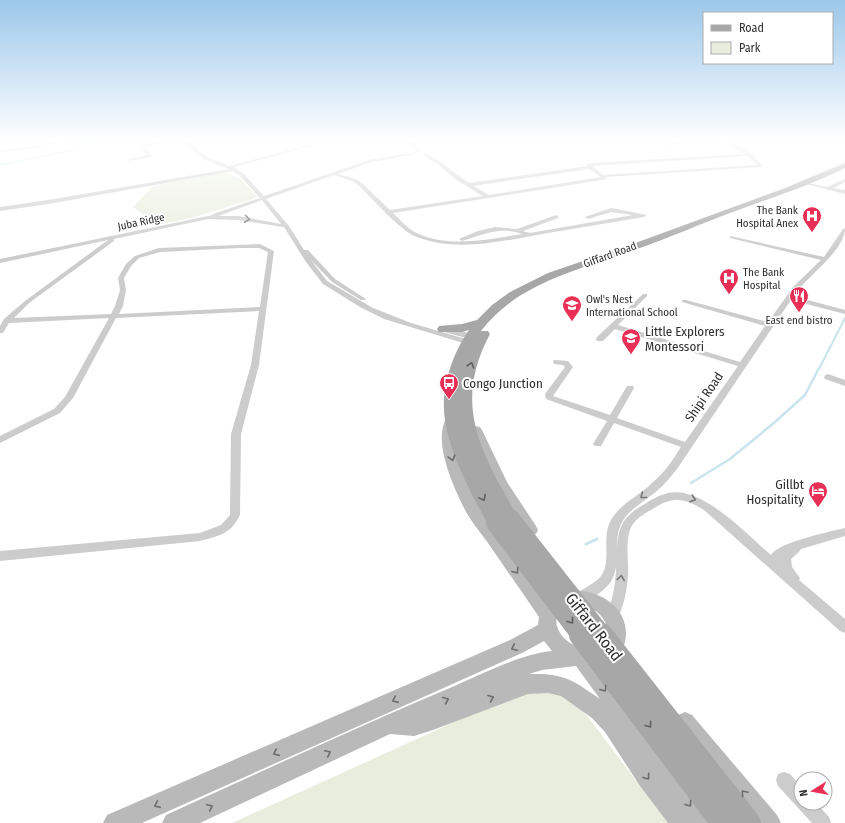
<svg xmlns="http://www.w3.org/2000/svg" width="845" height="823" font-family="'Fira Sans Condensed',sans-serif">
	<rect width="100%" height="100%" fill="#fff"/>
	<g fill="#e8eddd">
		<polygon points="225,172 240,179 257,196 256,198 191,218 156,225 133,207 153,186"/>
		<polygon points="527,689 561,691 576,701 668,823 232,823"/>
	</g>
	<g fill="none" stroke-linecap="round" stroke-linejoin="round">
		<polyline stroke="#c9e4ed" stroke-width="1.5" points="0,165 68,151 95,140"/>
		<polyline stroke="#c9e4ed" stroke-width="2" points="819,369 845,318"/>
		<polyline stroke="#c9e4ed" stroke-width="2.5" points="691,483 730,459 775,422 805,395 819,368"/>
		<polyline stroke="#c9e4ed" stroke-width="3" points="586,544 597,539"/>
		<g fill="#ccc" fill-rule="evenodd">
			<polygon points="61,140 68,140 36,148 0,152 0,150 36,146"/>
			<polygon points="168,140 176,140 145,147 152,157 128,161 126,160 147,155 141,145"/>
			<path d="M180,140H185L209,158L229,166L328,140H334L234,167L244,174L264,196L369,160L417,152L415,154L372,162L338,174L356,179L362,183L390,210L483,196L455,179L439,165L423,155L425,153C442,160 454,174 469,183L587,166V164L591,163L745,154L720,140C732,140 756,155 762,166L760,167L606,177V179L596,181L393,213C401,221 409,230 419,234C448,248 492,239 522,234C500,226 483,235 462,241L459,239L478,231L495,227L517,229L556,215L558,216V218L523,231L530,233L633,215L611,212L588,219L585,217L611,208L647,215L644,217C612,222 580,228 548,233C507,240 458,253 417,237C401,232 372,198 358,185L352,181L334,175L266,199L289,226L304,250H308L335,279L366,299L365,300H361L332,282L311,260L327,281L373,308L411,323L476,342L477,344L473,346L384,319L360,307L323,284L306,262L284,227L238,220L208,219L114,239V241L29,303L14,318L111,314L115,306L120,290L118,278L126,264L135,256L159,248L260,244L274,251L259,365L241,434L240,515C231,534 219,536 200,541L0,561V551L200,533L221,525L230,515L231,434L251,365L259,311L116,318L73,398L60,413L0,443V436L54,409L65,397L109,318L9,323L3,333H0V326L4,319L25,301L108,240L0,263V259L213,215V214L260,198L240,176L233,171L48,204L0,211V207L48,200L229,169L205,160ZM748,156L757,165L603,175L592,166ZM589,169L601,177L489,195L473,186ZM262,200L281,224L238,216H218ZM239,248H259L268,252L260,307L119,314L123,306L126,290L124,278L131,266L139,258L160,252Z"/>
			<path d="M405,140C412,140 419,146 421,152H417Z"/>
			<polygon points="690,140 698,140 663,147 661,146"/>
			<polygon points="845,179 845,182 833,188 845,190 845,194 802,183 804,182 827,187"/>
			<path d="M845,228C845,251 806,277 793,296L845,310V314L791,300L677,469C671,476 665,484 658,490C634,510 616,514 617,549C618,526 624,516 643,505C651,500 659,495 668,493C703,486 746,534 771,555C779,542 829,532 845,528V536L801,549L799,552L791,559L792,567L800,578L799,580L845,619V633L840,631L704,510C686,499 674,496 656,507C648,512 639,516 633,524C624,537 629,560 628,575C627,590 624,606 617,620L613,621L609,620L607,616C612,600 616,584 616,567C615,572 613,579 610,583C604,591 587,604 577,601L575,597C579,589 594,585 601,576C612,562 601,537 611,520C622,502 638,497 652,483C664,473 673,460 681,447L614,423L601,446H595L593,444L607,421L546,399L545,394L565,367L563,365L554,364L553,362L554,360L568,361L573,367L553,396L610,415L627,386H633L634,388L617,418L685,442L738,366L615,329L603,341H597L596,339L597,337L643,294H647V296L618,325L740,362L765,326L682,302V300H686L768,322L794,286L821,260L730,238V236L824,257L843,229Z"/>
			<polygon points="441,327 447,327 479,336 480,338 479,340 473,340 441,331"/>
			<polygon points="828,374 845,380 845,386 825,379 824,377 825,375"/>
			<polygon points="784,772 790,774 801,787 801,803 816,803 829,817 831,823 812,823 778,786 776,780 778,774"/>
		</g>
		<g fill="#b9b9b9" fill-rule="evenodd">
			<path d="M452,416L457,417L459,420C447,467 482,511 508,546C521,564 535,583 548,601C554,596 562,591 570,590C573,589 578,591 582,591C608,594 631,614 625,642C623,649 619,657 613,660C610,663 603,664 599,665L711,815L715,823H668L640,786L605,732L592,718L561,696L548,693L528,694L433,730L414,736L390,734L200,823H162L166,815C258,773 351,730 445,690C476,677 519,654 552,651L544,641L524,652L142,823H103L107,815L510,640L538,625L539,617C522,592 505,568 488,543C480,532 470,520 464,508C453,486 432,440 447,417ZM571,605C576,605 584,605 589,607C614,618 616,653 583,648C575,646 570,644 564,638C558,631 555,625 557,616ZM576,666L600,699C573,680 564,673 529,674L542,670Z"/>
			<polygon points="475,426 480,427 482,430 507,482 536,526 538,530 536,534 530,536 524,534 492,482 468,430 470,427"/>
			<polygon points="685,712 692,715 777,815 781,823 754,823 678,729 674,722 678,715"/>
		</g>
		<path fill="#a7a7a7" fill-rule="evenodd" d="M845,163V168C809,186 770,198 733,212C700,224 669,238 637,249C582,269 518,282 481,331H488L490,334C451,407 483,455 519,519L516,524L510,526L505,524L502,528L496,530L490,528C473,497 450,455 445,420C440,390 452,354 469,330L462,332H439L437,329L439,326L462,324L477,320L492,305L510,292L548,273L630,245L785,188Z"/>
		<g stroke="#a7a7a7" stroke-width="20">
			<polyline points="510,519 602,636"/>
			<polyline points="496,523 582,636"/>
		</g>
		<g stroke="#a7a7a7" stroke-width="24">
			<polyline points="581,635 723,823"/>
			<polyline points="601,635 749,823"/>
		</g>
	</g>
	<defs><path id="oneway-chevron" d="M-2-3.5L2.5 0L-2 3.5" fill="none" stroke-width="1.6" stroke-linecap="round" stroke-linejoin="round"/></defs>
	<g stroke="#767676">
		<use href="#oneway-chevron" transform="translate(247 219) rotate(7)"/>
		<use href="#oneway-chevron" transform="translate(643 496) rotate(142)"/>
		<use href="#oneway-chevron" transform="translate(693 499) rotate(18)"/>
		<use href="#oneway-chevron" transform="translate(621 578) rotate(-82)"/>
	</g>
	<g stroke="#5f5f5f">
		<use href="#oneway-chevron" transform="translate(471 365) rotate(-71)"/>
		<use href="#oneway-chevron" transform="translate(483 498) rotate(62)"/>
		<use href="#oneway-chevron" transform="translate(571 621) rotate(53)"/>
		<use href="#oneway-chevron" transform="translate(649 725) rotate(53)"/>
	</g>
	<g stroke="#6d6d6d">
		<use href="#oneway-chevron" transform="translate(452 458) rotate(74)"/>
		<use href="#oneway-chevron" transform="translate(516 571) rotate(54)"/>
		<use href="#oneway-chevron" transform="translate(514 648) rotate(155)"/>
		<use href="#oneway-chevron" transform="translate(604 689) rotate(54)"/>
		<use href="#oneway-chevron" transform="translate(491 698) rotate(-21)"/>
		<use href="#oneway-chevron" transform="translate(395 700) rotate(156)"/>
		<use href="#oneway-chevron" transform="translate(446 700) rotate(-23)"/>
		<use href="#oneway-chevron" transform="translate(276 753) rotate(156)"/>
		<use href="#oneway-chevron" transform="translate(328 753) rotate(-25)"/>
		<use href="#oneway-chevron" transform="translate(647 777) rotate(54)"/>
		<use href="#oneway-chevron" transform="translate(744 793) rotate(-130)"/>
		<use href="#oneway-chevron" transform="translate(689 804) rotate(54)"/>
		<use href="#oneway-chevron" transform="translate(157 805) rotate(156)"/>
		<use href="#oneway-chevron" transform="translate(210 807) rotate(-25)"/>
	</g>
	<linearGradient id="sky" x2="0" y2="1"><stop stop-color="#9bc7ea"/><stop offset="0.55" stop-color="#fff"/><stop offset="1" stop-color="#fff" stop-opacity="0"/></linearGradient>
	<rect width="845" height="255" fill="url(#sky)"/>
	<defs>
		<symbol id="hospital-pin" viewBox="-11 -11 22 30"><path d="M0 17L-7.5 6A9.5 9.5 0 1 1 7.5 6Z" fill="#e92f55" stroke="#fff"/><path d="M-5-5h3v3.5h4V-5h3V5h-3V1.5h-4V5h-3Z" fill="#fff"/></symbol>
		<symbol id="restaurant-pin" viewBox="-11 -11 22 30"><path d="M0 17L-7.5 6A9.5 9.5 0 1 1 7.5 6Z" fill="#e92f55" stroke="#fff"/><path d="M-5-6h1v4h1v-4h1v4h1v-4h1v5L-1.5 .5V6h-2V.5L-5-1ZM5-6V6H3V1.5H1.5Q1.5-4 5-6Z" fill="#fff"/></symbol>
		<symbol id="school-pin" viewBox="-11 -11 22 30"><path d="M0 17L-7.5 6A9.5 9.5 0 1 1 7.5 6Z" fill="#e92f55" stroke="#fff"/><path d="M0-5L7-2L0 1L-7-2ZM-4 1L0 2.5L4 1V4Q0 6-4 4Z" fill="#fff"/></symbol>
		<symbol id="bus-pin" viewBox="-11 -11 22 30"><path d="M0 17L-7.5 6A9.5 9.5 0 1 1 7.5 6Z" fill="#e92f55" stroke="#fff"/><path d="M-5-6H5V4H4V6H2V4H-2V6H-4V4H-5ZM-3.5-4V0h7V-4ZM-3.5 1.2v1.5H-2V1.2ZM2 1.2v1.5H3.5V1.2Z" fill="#fff"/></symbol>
		<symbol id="hotel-pin" viewBox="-11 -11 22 30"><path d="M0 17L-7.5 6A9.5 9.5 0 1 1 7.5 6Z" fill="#e92f55" stroke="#fff"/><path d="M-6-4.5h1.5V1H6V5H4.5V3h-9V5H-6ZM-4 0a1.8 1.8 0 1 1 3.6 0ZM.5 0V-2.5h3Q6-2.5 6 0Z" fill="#fff"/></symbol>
	</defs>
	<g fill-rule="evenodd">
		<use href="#hospital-pin" x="801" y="205" width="22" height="30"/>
		<use href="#hospital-pin" x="718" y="267" width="22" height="30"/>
		<use href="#restaurant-pin" x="788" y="285" width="22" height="30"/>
		<use href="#school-pin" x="561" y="294" width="22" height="30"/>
		<use href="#school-pin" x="620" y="327" width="22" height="30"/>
		<use href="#bus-pin" x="438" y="372" width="22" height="30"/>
		<use href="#hotel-pin" x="807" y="480" width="22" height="30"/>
	</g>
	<g text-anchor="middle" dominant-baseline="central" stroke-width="4" stroke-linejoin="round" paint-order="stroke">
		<g font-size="11" fill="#2f2f2f" stroke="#fff" text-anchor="start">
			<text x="798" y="210" text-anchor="end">The Bank<tspan x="798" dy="13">Hospital Anex</tspan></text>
			<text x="743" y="272">The Bank<tspan x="743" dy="13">Hospital</tspan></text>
			<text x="586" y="299">Owl's Nest<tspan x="586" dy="13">International School</tspan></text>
			<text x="799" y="320" text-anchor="middle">East end bistro</text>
		</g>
		<g font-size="11" fill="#2f2f2f" stroke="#fff">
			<text transform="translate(141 222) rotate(-12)">Juba Ridge</text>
			<text transform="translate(610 255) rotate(-20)">Giffard Road</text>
		</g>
		<g font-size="13" fill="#2f2f2f" stroke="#fff" text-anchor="start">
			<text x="645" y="331">Little Explorers<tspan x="645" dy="15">Montessori</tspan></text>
			<text x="463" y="383">Congo Junction</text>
			<text x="804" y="484" text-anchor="end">Gillbt<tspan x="804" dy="15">Hospitality</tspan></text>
		</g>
		<g font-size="13" fill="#2f2f2f" stroke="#fff">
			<text transform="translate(704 397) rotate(-56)">Shipi Road</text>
		</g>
		<g font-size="16" fill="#2f2f2f" stroke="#fff">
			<text transform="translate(594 627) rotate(52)">Giffard Road</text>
		</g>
	</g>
	<rect x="703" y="12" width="130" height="52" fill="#ffffff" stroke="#acacac"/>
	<rect x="711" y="25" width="20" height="6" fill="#a7a7a7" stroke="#acacac"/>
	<text x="739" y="32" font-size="12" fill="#2f2f2f">Road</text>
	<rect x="711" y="42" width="20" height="12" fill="#e8eddd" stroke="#acacac"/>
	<text x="739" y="52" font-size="12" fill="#2f2f2f">Park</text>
	<g transform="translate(813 791) rotate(259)"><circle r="19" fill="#ffffff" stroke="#acacac"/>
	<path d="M0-3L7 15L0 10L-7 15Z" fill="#e92f55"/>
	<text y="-6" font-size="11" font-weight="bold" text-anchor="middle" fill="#2f2f2f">N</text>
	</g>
</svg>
